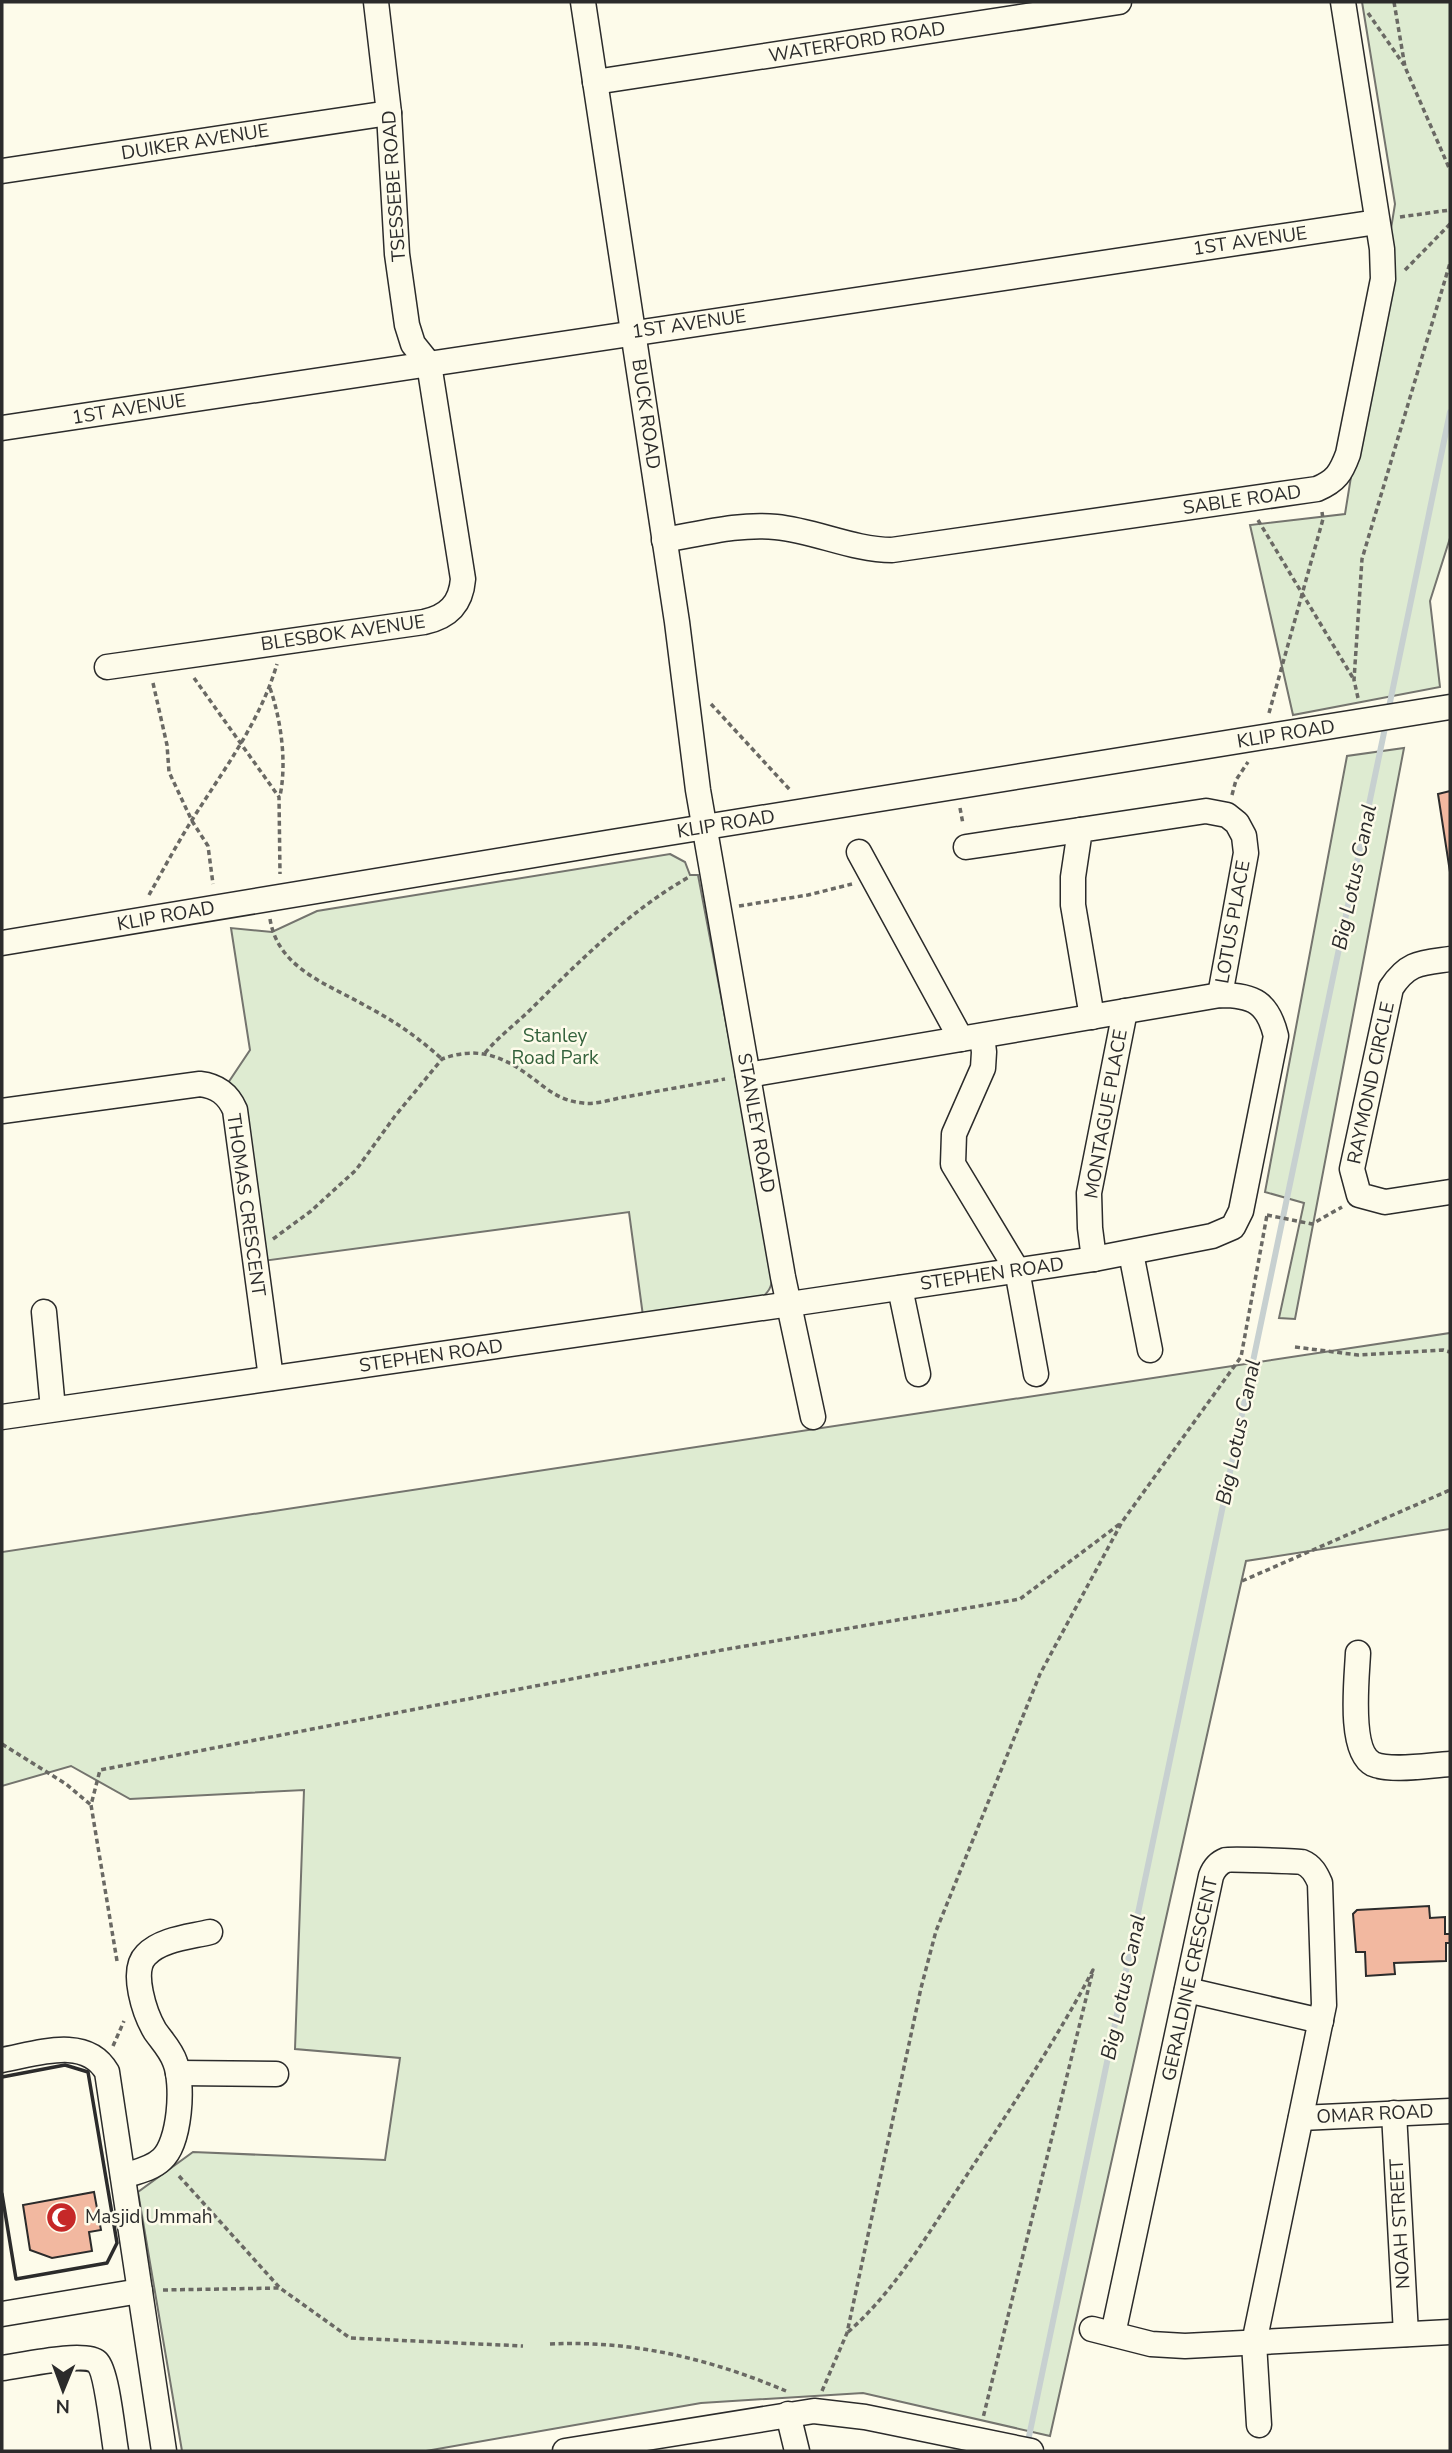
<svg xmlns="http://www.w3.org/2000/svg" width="1452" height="2453" font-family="'Nunito Sans',sans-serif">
	<rect width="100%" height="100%" fill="#fdfbea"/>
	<g fill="#deebd1" stroke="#74746e" stroke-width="2">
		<polygon points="1362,2 1450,2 1450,538 1430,601 1440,687 1293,715 1250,525 1345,514 1395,204"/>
		<polygon points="1404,748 1295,1319 1279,1318 1304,1203 1265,1192 1347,756"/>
		<path d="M670,854L685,862L690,875H698L773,1270C772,1283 772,1290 761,1298L643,1316L629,1212L263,1261L228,1083L250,1050L231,928L272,932L317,911Z"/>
		<polygon points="1450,1333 1450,1529 1246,1561 1050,2436 863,2393 701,2403 426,2451 182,2451 138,2192 193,2152 385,2160 400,2058 295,2049 304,1790 130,1799 71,1766 2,1786 2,1552"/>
	</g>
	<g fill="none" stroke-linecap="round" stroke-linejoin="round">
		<g stroke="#c7d0d0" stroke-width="6">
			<polyline points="1388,712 1450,412"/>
			<polyline points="1027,2446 1386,723"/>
		</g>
	</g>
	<g fill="#f2b8a0" stroke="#2b2b2b" stroke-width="2">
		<polygon points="1450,791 1450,872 1438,794"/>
		<polygon points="1429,1906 1430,1918 1445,1917 1445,1934 1450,1934 1450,1943 1446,1943 1446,1961 1394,1963 1395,1974 1366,1976 1365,1952 1356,1952 1353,1914 1357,1910"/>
		<polygon points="94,2192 101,2230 89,2232 92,2251 52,2258 30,2250 23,2205"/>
	</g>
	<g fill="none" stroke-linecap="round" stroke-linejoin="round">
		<defs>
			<g id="minor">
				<polyline points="583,2 677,622 698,790 783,1277 813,1417"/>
				<polyline points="595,82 1119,2"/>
				<polyline points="2,171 389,113"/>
				<polyline points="2,428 1377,222"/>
				<path d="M664,540C700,534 740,523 776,527C816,531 853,550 892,550L1317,489C1336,481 1341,473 1348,454L1383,279L1382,249L1343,2"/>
				<path d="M107,667L424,622C448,617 461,604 463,579L429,364L413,344L407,325L397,254L389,113L376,2"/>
				<polyline points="966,847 1080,830"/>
				<polyline points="859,852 961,1039"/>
				<polyline points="2,943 612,842 1450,707"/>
				<path d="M1450,959C1421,963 1408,962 1391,988L1352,1169L1359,1195L1385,1202L1450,1192"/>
				<polyline points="1092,1017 1073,905 1073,877 1080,830 1206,811 1227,815 1237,823 1244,836 1246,853 1220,995"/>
				<polyline points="982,1036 984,1052 983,1068 954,1134 953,1164 1017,1270 1036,1374"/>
				<path d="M2,1111L200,1084C217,1086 228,1094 235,1110L271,1378"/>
				<polyline points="1131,1253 1150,1350"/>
				<polyline points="1094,1259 1090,1228 1089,1193 1125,1011"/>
				<polyline points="900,1288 918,1374"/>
				<polyline points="44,1312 53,1409"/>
				<path d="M2,1417L790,1304L1094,1259L1212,1236L1233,1227L1241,1211L1276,1036C1268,1003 1254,995 1220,995L748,1075"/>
				<path d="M1358,1653C1357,1677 1348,1751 1373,1764C1391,1772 1430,1765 1450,1764"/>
				<polyline points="1187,1990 1321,2021"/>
				<path d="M2,2060C36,2054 86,2035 107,2072L164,2451"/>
				<polyline points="178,2073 276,2074"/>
				<polyline points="1394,2113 1406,2334"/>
				<polyline points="1301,2118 1450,2111"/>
				<path d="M123,2176C136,2172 152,2169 162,2159C180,2143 184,2084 175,2062C171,2050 162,2041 155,2031C145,2014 130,1971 146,1955C161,1939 190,1937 210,1932"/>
				<polyline points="2,2314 140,2291"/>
				<polyline points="1092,2329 1151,2344 1185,2346 1450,2332"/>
				<path d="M1113,2334L1211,1876C1214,1868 1218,1863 1226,1860C1230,1859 1298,1861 1302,1862C1312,1866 1316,1874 1320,1883L1324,2005L1254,2343L1259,2425"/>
				<path d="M2,2368C19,2366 85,2351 97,2362C107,2371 113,2435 116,2451"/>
				<polyline points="788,2414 797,2451"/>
				<polyline points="565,2451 814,2411 865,2417 1031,2451"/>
			</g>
		</defs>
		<use href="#minor" stroke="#2b2b2b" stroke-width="27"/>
		<g stroke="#6a6964" stroke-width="3.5" stroke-dasharray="5 3.5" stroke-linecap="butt">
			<polyline points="1394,2 1405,67 1450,170"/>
			<polyline points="1368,13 1404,65"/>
			<polyline points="1400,217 1450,210"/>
			<polyline points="1405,270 1450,224"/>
			<polyline points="1258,520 1353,678"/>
			<polyline points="194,678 279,797 280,874"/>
			<polyline points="153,683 167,745 169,772 192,821 208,846 213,884"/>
			<path d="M270,688C281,720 287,762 280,796"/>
			<polyline points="1358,698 1354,680 1362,559 1450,263"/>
			<polyline points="711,704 791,791"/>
			<polyline points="1269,713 1323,519 1322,512"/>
			<polyline points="1232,795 1236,780 1248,762"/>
			<polyline points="960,808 963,824"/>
			<path d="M149,895C163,870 177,844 192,820C224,769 260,722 277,664"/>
			<polyline points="739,906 808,895 852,884"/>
			<path d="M270,919C278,969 328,984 366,1006C393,1020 419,1038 442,1059"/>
			<path d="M485,1053C499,1036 516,1024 532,1008C581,960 629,911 689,877"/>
			<polyline points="1267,1215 1312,1224 1342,1207"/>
			<path d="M273,1239L311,1211L356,1170L395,1116L442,1059C474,1047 499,1054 527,1074C545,1087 558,1101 583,1103C596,1105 612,1099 625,1097C658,1091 692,1085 725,1079"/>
			<polyline points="1295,1347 1358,1355 1443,1350 1450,1352"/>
			<polyline points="1242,1581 1450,1490"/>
			<polyline points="2,1744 66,1784 91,1805"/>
			<polyline points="117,1961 91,1805 100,1770 722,1650 1020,1599 1121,1523"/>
			<polyline points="113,2046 124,2021"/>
			<polyline points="179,2176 279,2287"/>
			<polyline points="163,2290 280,2288 350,2338 523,2346"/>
			<path d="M848,2332C895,2291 927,2235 961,2184C1007,2114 1054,2044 1093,1970L983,2418"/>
			<path d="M550,2344C632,2340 711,2359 786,2391"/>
			<polyline points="822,2391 847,2333 921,1988 936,1931 1040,1674 1122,1522 1241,1357 1267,1215"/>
		</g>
		<use href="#minor" stroke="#fdfbea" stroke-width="24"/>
		<polyline stroke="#2b2b2b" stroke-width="3.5" points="2,2077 65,2065 88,2072 117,2243 107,2263 16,2279 2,2194"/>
	</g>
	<defs>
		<symbol id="mosque-disc" viewBox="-11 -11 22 22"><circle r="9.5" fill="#c62828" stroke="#fdfbea"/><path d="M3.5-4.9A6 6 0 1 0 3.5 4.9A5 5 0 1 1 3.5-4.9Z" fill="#fff"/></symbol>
	</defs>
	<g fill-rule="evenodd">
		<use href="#mosque-disc" x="44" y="2200" width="35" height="35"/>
	</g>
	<g text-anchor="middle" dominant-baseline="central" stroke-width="5" stroke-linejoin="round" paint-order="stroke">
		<g font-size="19" fill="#2b2b2b" stroke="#fdfbea">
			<text transform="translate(857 42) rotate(-9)">WATERFORD ROAD</text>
			<text transform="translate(195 142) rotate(-9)">DUIKER AVENUE</text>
			<text transform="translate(394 186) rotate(-94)">TSESSEBE ROAD</text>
			<text transform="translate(1250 241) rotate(-8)">1ST AVENUE</text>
			<text transform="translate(689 324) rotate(-8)">1ST AVENUE</text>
			<text transform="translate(129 409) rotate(-9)">1ST AVENUE</text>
			<text transform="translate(646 414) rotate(82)">BUCK ROAD</text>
			<text transform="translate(1242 500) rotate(-8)">SABLE ROAD</text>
			<text transform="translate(343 633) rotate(-8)">BLESBOK AVENUE</text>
			<text transform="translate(1286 734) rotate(-9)">KLIP ROAD</text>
			<text transform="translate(726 824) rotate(-9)">KLIP ROAD</text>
			<text transform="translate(166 916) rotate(-10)">KLIP ROAD</text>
			<text transform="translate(1233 922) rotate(-80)">LOTUS PLACE</text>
			<text transform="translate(1371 1083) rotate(-78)">RAYMOND CIRCLE</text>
			<text transform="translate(1106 1114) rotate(-80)">MONTAGUE PLACE</text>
			<text transform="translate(756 1123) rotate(80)">STANLEY ROAD</text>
			<text transform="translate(246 1205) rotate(82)">THOMAS CRESCENT</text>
			<text transform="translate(992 1274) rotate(-8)">STEPHEN ROAD</text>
			<text transform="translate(431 1356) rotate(-8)">STEPHEN ROAD</text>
			<text transform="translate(1190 1979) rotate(-78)">GERALDINE CRESCENT</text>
			<text transform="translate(1375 2114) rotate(-3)">OMAR ROAD</text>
			<text transform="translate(1400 2224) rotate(-93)">NOAH STREET</text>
		</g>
		<g font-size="19" fill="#34623c" stroke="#fdfbea">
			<text x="555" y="1036">Stanley<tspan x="555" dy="22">Road Park</tspan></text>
		</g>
		<g font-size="19" fill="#2b2b2b" stroke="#fdfbea" text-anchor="start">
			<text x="85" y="2217">Masjid Ummah</text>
		</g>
		<g font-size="21" font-style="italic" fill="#2b2b2b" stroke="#fdfbea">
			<text transform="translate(1354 877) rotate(-78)">Big Lotus Canal</text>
			<text transform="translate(1238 1432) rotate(-78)">Big Lotus Canal</text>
			<text transform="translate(1123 1987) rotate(-78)">Big Lotus Canal</text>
		</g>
	</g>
	<rect width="1452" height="2453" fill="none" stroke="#2b2b2b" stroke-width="7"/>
	<g transform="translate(63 2390) rotate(181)" stroke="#fdfbea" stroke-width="5" paint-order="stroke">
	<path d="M0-5L12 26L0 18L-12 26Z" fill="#2b2b2b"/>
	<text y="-10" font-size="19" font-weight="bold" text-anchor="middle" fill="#2b2b2b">N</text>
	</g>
</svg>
